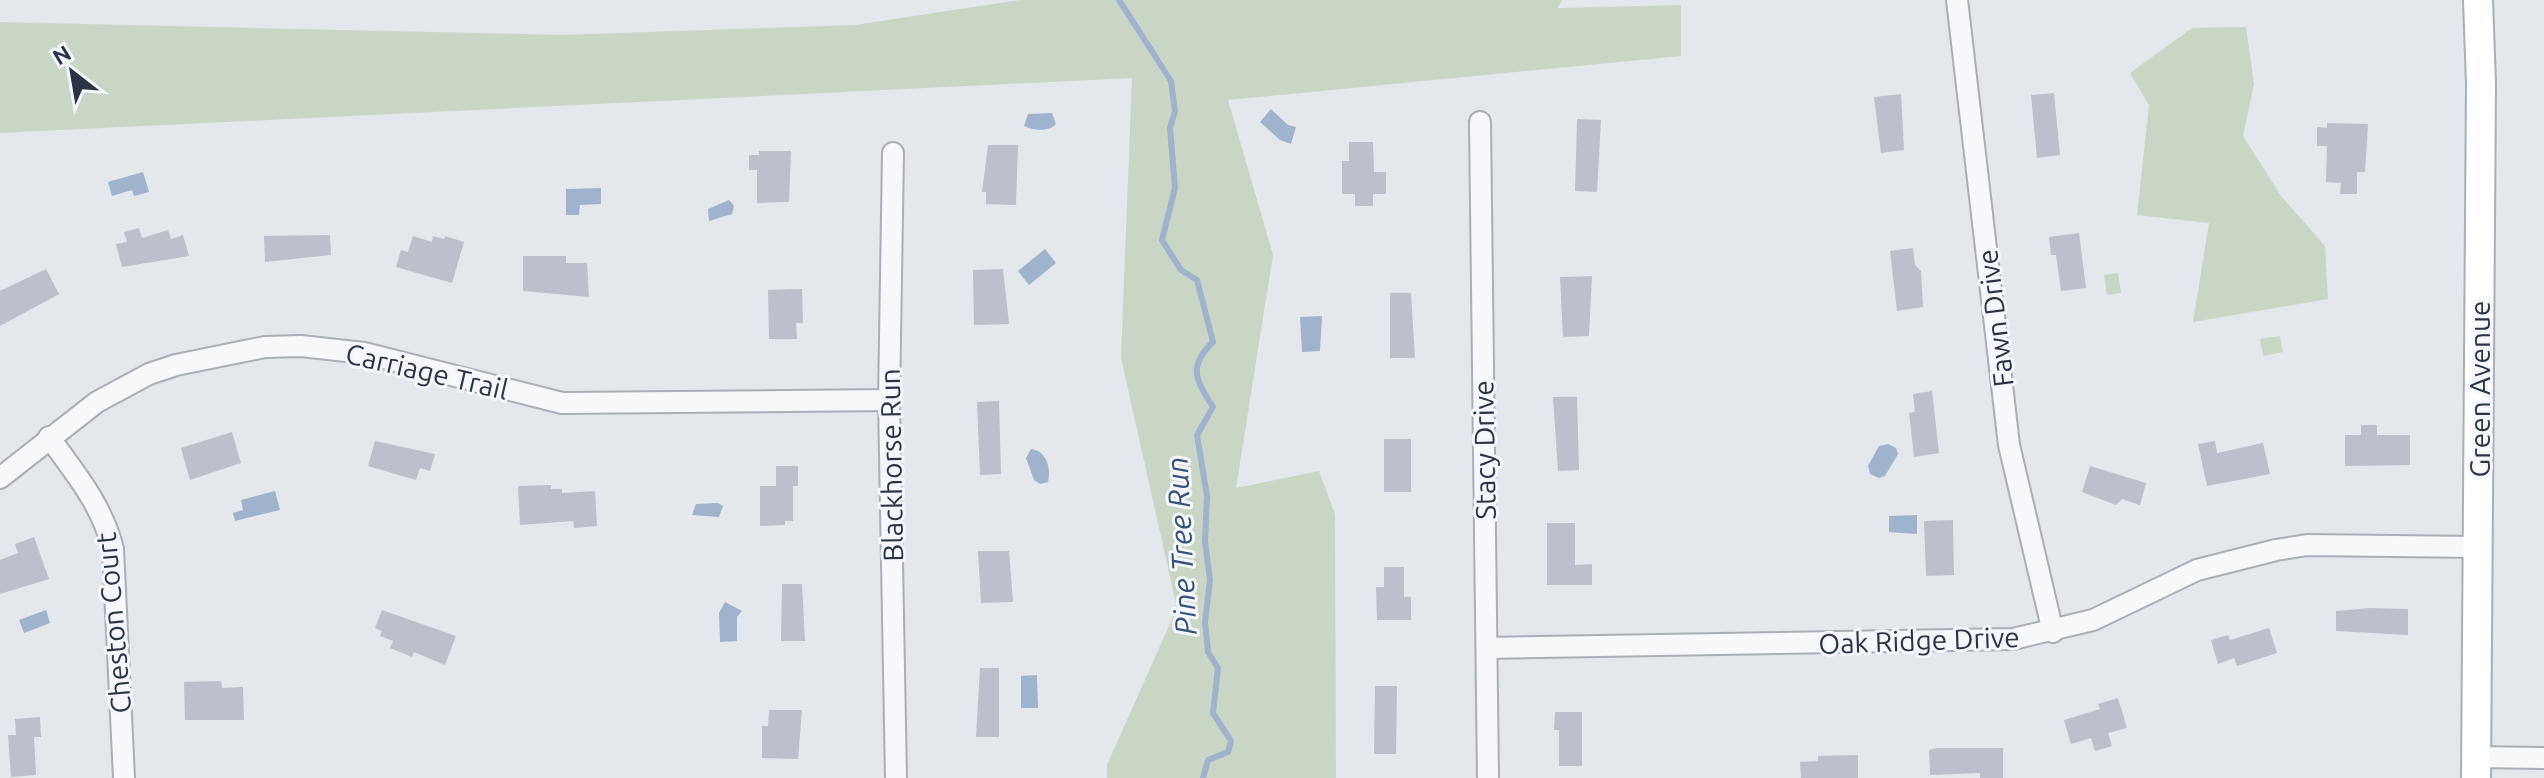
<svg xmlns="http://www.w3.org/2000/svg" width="2544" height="778" font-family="Ubuntu,sans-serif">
	<rect width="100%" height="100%" fill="#e4e7ec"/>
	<g fill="#c9d6c5">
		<polygon points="1020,0 1562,0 1558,8 1681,5 1681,56 1228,100 1273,255 1236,488 1319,471 1335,514 1336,778 1107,778 1107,765 1177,608 1121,358 1132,78 0,133 0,22 561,35 855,25"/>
		<polygon points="2246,27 2254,84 2243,136 2281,196 2325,246 2328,299 2193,322 2209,223 2137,215 2149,105 2130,73 2192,28"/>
		<polygon points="2118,273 2121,293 2107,295 2104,275"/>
		<polygon points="2280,336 2283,352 2263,356 2260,339"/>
	</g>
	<g fill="#9fb4cc">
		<polygon points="1271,109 1288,125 1296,127 1291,144 1280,140 1260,122"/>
		<path d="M1052,113L1056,124C1049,132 1033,131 1024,126L1028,114Z"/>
		<polygon points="143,172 149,192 134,196 132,190 112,196 108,182"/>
		<polygon points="601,188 601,204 580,205 579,215 566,215 566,189"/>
		<polygon points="729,200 734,206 732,214 709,221 708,209"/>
		<polygon points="1045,249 1056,263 1029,285 1018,271"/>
		<polygon points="1322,316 1320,351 1302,352 1300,317"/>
		<polygon points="1888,444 1896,448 1898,454 1885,476 1879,478 1870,474 1868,466 1879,446"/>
		<path d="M1031,449C1047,451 1051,468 1048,482L1040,484L1034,480L1026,458Z"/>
		<polygon points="275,491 280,510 235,521 233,513 243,510 241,500"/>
		<polygon points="718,503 723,506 719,517 692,515 696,504"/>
		<polygon points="1917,515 1917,534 1889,532 1889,516"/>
		<polygon points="725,602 742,611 737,617 737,641 720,642 719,613"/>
		<polygon points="46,610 50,623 24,633 19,620"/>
		<polygon points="1037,675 1038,708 1021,708 1021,676"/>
	</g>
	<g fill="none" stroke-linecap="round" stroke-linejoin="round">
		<path stroke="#9fb4cc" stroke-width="6" d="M1119,0L1171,81L1175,111L1170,128L1175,188L1162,240L1181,270L1197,280L1213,342C1188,366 1195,379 1213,407L1197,435L1207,496L1205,541L1210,580L1205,622L1208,652L1218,668L1213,713L1231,741L1228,752L1208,760L1203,778"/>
	</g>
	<g fill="#bbc0ca">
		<polygon points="2054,93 2060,155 2037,158 2031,95"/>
		<polygon points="1901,94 1904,150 1881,153 1874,97"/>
		<polygon points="1577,119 1601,120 1597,192 1575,191"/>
		<polygon points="2327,123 2368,124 2365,172 2357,172 2357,194 2340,194 2341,183 2326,182 2327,146 2317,146 2317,127 2327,128"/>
		<polygon points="1349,142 1373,142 1374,172 1386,172 1386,194 1373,194 1373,206 1355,206 1355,194 1342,194 1342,161 1349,161"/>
		<polygon points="988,145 1018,145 1016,205 986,204 986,192 982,192"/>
		<polygon points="759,151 791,151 789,202 757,203 757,170 749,170 749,155 759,155"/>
		<polygon points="139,228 142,238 168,230 171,239 183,235 189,256 122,267 116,244 127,242 124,232"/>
		<polygon points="2079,233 2086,288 2061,291 2056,255 2051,255 2049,237"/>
		<polygon points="330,235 331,255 265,262 264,236"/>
		<polygon points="413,236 432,242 433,236 444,239 445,236 464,242 452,283 396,267 401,250 408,252"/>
		<polygon points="1913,248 1915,265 1921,271 1923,307 1897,311 1890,251"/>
		<polygon points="523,256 566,256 566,263 587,263 589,297 523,291"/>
		<polygon points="46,269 59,294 0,326 0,291"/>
		<polygon points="1003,269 1009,324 974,325 973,270"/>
		<polygon points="1592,276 1589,336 1563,337 1560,277"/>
		<polygon points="802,289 803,323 796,323 797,339 769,339 768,290"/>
		<polygon points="1390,293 1411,293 1415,358 1390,358"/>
		<polygon points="1932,391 1939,453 1914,457 1909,413 1915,412 1913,394"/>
		<polygon points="1553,397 1577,397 1579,470 1558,471"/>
		<polygon points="999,401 1001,474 980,475 977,402"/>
		<polygon points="2361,425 2377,425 2377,435 2410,435 2410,465 2345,466 2345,435 2361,435"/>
		<polygon points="232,432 241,463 190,480 181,448"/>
		<rect x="1384" y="439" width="27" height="53"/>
		<polygon points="375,441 435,454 430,471 420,468 416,480 368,466"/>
		<polygon points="2215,441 2217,453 2263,443 2270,474 2207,486 2198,444"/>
		<polygon points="776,466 798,466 798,486 793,486 793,521 785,521 785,525 760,526 760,486 776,486"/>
		<polygon points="2090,466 2146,483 2140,505 2122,499 2116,505 2082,492"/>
		<polygon points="551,485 551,489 562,489 562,493 595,491 597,526 574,528 573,521 520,525 518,486"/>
		<polygon points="1953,520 1954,575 1926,576 1924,521"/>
		<polygon points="1547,523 1575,523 1575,565 1592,564 1592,585 1547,585"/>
		<polygon points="34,537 49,579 0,594 0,560 18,553 15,544"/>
		<polygon points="978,551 1009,551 1013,602 981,603"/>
		<polygon points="1384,567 1404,567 1404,597 1411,597 1411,620 1377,620 1376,587 1384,587"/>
		<polygon points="782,584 802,584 805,641 781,641"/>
		<polygon points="2370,608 2408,609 2408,635 2336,631 2336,611"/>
		<polygon points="382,610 456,636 445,665 414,652 412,657 390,648 393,641 380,636 382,631 375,628"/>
		<polygon points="2269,628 2277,653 2237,666 2234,658 2218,664 2211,640 2228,635 2230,640"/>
		<polygon points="980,668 999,668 999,737 976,737"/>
		<polygon points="221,681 222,688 243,687 244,720 185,720 184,682"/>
		<polygon points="1375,686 1397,686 1396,754 1374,754"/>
		<polygon points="2118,698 2127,728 2108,733 2112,746 2095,751 2091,738 2071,744 2064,720 2100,709 2098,704"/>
		<polygon points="769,710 802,710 798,759 762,758 762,726 768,726"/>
		<polygon points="1555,712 1582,712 1582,766 1559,766 1559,730 1554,730"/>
		<polygon points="40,717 41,737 34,737 36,775 11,777 8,735 16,735 15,719"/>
		<polygon points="1937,748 2003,748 2003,778 1980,778 1980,773 1930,775 1929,750"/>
		<polygon points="1858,755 1858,778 1801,778 1800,762 1818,761 1818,756"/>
	</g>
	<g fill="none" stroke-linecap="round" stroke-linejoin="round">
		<defs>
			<g id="street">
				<polyline points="1957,0 2009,445 2053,632"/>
				<polyline points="1480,122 1488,778"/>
				<polyline points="893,153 889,400 896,778"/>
				<path d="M49,437C75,473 102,505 113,549L124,778"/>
				<polyline points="0,478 97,402 149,374 176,365 265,347 301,346 364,353 562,403 889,400"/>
				<polyline points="1487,648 2013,639 2093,620 2197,570 2276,550 2307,545 2478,547"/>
				<polyline points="2476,757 2544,758"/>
			</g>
			<polyline id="secondary" points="2476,778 2481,83 2478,0"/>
		</defs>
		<use href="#street" stroke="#a9aeb7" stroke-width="24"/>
		<use href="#secondary" stroke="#a9aeb7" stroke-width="32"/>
		<use href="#street" stroke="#f7f8fa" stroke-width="20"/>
		<use href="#secondary" stroke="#fff" stroke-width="28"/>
	</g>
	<g text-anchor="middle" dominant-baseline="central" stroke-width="6" stroke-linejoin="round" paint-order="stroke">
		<g font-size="28" fill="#2b3445" stroke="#f4f6f9">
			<text transform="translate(1995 318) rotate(-97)">Fawn Drive</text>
			<text transform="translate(427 371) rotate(13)">Carriage Trail</text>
			<text transform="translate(2479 389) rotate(-90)">Green Avenue</text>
			<text transform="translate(1484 450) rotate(-91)">Stacy Drive</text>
			<text transform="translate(891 465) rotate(-91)">Blackhorse Run</text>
			<text transform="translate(113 623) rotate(-95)">Cheston Court</text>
			<text transform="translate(1919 640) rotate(-2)">Oak Ridge Drive</text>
		</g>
		<g font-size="30" font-style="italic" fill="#34527a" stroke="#f4f6f9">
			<text transform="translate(1181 546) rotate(-93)">Pine Tree Run</text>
		</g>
	</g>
	<g transform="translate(72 72) rotate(329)" stroke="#f4f6f9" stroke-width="6" paint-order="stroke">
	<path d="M0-6L14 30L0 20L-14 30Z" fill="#2b3445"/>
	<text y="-12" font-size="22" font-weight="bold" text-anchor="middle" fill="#2b3445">N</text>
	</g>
</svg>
